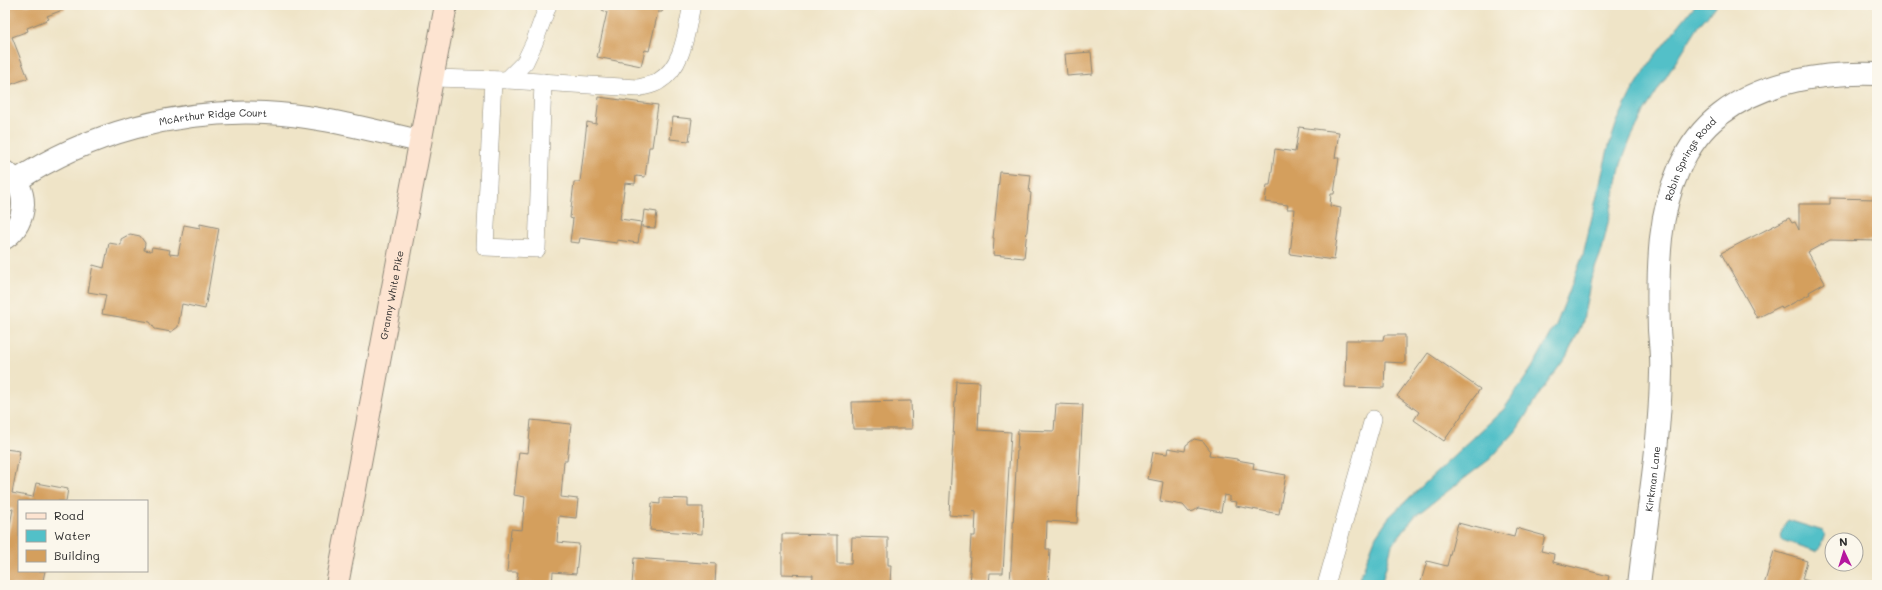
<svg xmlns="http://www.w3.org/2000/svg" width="1882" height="590" font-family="Mali,sans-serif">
	<rect width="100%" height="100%" fill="#fbf7ec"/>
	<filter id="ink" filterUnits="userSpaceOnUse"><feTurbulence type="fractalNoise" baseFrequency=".025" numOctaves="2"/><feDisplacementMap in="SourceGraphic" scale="8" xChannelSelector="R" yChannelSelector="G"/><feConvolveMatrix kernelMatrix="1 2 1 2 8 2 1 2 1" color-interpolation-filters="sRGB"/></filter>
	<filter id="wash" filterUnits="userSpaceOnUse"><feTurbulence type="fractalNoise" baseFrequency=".012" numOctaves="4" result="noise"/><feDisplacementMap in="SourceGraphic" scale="16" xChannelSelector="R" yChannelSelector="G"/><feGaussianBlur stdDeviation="0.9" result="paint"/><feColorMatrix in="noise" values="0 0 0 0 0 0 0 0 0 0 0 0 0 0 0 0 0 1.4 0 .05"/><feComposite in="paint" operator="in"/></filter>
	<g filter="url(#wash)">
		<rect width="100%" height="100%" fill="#efe4c7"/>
		<g fill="#52c0c8" stroke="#3e767a">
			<polygon points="1695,5 1717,5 1699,25 1644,112 1631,138 1621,164 1602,250 1591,279 1582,325 1566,357 1540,393 1516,431 1490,459 1415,516 1392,545 1381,585 1357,585 1376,536 1389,517 1504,409 1532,368 1556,325 1583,255 1608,149 1617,122 1631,93 1653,58"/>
			<path d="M1788,520L1823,531L1825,534L1820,548L1816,551L1782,540C1780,533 1783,525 1788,520Z"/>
		</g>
		<g id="blocks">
			<g fill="#d49f5d">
				<polygon points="5,5 69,5 65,7 65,9 47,16 49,19 27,28 28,31 12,37 28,78 7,86 5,81"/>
				<polygon points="603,5 664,5 662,12 658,12 649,51 645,50 641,66 597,57 607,12 602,10"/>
				<polygon points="1091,52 1093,74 1067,76 1065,54"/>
				<polygon points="599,97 658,105 652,147 649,147 645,177 636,176 635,184 625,183 620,219 641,222 638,243 617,240 617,243 580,238 579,243 570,242 573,219 570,218 574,182 580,182 587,122 596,124"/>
				<polygon points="673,117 692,119 689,141 670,139"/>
				<polygon points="1299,127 1339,132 1335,158 1339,158 1334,194 1331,194 1330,206 1341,208 1334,260 1290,254 1295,209 1287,209 1288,205 1265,202 1267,185 1270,185 1275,149 1295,152"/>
				<polygon points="1000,172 1031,175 1029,192 1031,193 1024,258 993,255 994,238 993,238"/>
				<polygon points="1830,198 1877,199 1877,241 1830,240 1808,252 1825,283 1809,292 1810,294 1782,309 1781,306 1757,318 1721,253 1789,218 1792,223 1795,222 1799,230 1799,204 1830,204"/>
				<polygon points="644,210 657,212 655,228 642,227"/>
				<polygon points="200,224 219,228 205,309 182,304 178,327 171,332 155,329 150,322 102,314 106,295 88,292 93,265 104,268 109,243 121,245 121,239 130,234 140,236 145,243 144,250 151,251 152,247 170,250 169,254 178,255 184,225 200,228"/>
				<polygon points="1384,335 1405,335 1405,363 1385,362 1384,388 1345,387 1346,340 1383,340"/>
				<polygon points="1428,353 1480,389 1444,441 1414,420 1419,412 1397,396"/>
				<polygon points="956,381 980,382 978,430 1011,432 1003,573 990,573 989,584 970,583 971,572 969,572 971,536 975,536 976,512 973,511 972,517 949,515"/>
				<polygon points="911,401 912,429 853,429 852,402"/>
				<polygon points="1056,404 1083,405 1077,523 1047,521 1046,549 1050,549 1048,585 1010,585 1018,430 1054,431"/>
				<polygon points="531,420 571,424 567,461 564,461 561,497 578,499 576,518 559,516 557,542 579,544 576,574 553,572 552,585 516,585 518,572 507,572 511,529 522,530 525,497 514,495 519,452 528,453"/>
				<polygon points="1194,439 1203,441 1210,450 1209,455 1237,459 1237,460 1254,463 1253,469 1286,475 1279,514 1236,506 1237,502 1229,501 1229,496 1224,495 1221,512 1198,508 1194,511 1189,512 1183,505 1160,501 1163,482 1148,479 1153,452 1167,454 1168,448 1185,451 1186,445"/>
				<polygon points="5,449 20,451 12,493 33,497 36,483 68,489 66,501 19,501 19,571 45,571 42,585 5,585 5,551 13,509 5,508"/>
				<polygon points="660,498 688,499 688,507 703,507 702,534 650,530 652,503 660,504"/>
				<polygon points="1458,523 1514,537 1516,528 1545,536 1541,551 1554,554 1553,562 1609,576 1607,585 1420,585 1427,561 1447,566"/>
				<polygon points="782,534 837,535 837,563 851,563 852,537 888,538 888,565 891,565 890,585 812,585 813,575 782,574"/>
				<polygon points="1774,551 1807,561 1802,579 1822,585 1764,585"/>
				<polygon points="634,558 716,564 715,585 632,585"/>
			</g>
		</g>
	</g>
	<g filter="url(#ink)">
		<use href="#blocks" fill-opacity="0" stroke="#8d8879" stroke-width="1"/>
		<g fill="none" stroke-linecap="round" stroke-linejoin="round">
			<defs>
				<g id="lane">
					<path d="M432,78L507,80L638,88C645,86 654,85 659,81C684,66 686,31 692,5"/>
					<polyline points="493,80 485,247 537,249 543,82"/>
					<polyline points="507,80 525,62 534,43 548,5"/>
					<polyline points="1326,585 1373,419"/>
				</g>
				<g id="street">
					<path d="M5,172C30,187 28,222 5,238"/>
					<path id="s1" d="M16,181C88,133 178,109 265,113C317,115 370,130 420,141"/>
					<path id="s2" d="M1639,585C1647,514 1660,444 1661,373C1662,359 1660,344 1659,330C1658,300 1658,268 1661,238C1666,193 1683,142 1721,114C1764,81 1824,72 1877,74"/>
				</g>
				<g id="secondary">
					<path id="s3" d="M337,585L446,5"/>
				</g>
			</defs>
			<use href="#lane" stroke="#8d8879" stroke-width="18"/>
			<use href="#street" stroke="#8d8879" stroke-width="24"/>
			<use href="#secondary" stroke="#8d8879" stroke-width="24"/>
			<use href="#lane" stroke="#fff" stroke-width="17"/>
			<use href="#street" stroke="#fff" stroke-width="22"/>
			<use href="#secondary" stroke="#fde4d1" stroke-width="22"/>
		</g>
	</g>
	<g text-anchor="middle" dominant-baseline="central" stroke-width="3.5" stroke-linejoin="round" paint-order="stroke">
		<g font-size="10" fill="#2b2b2b" stroke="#fbf7ec">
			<text stroke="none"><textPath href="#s1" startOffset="210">McArthur Ridge Court</textPath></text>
			<text stroke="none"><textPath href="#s2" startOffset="434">Robin Springs Road</textPath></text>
			<text stroke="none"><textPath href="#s3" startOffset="295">Granny White Pike</textPath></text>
			<text stroke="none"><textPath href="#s2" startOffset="107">Kirkman Lane</textPath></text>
		</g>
	</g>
	<rect width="1882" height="590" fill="none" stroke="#fbf7ec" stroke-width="20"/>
	<rect x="18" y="500" width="130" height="72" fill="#fbf7ec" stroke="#a8a59f"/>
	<rect x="26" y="513" width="20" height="6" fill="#fde4d1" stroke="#a8a59f"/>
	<text x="54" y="520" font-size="12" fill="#2b2b2b">Road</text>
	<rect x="26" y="530" width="20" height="12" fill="#52c0c8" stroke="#a8a59f"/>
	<text x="54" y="540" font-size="12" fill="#2b2b2b">Water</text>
	<rect x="26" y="550" width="20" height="12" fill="#d49f5d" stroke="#a8a59f"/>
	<text x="54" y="560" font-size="12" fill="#2b2b2b">Building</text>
	<g transform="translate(1844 552) rotate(356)"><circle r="19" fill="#fbf7ec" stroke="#a8a59f"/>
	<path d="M0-3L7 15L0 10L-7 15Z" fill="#b5179e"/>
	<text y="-6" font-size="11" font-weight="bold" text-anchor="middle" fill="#2b2b2b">N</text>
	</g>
</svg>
